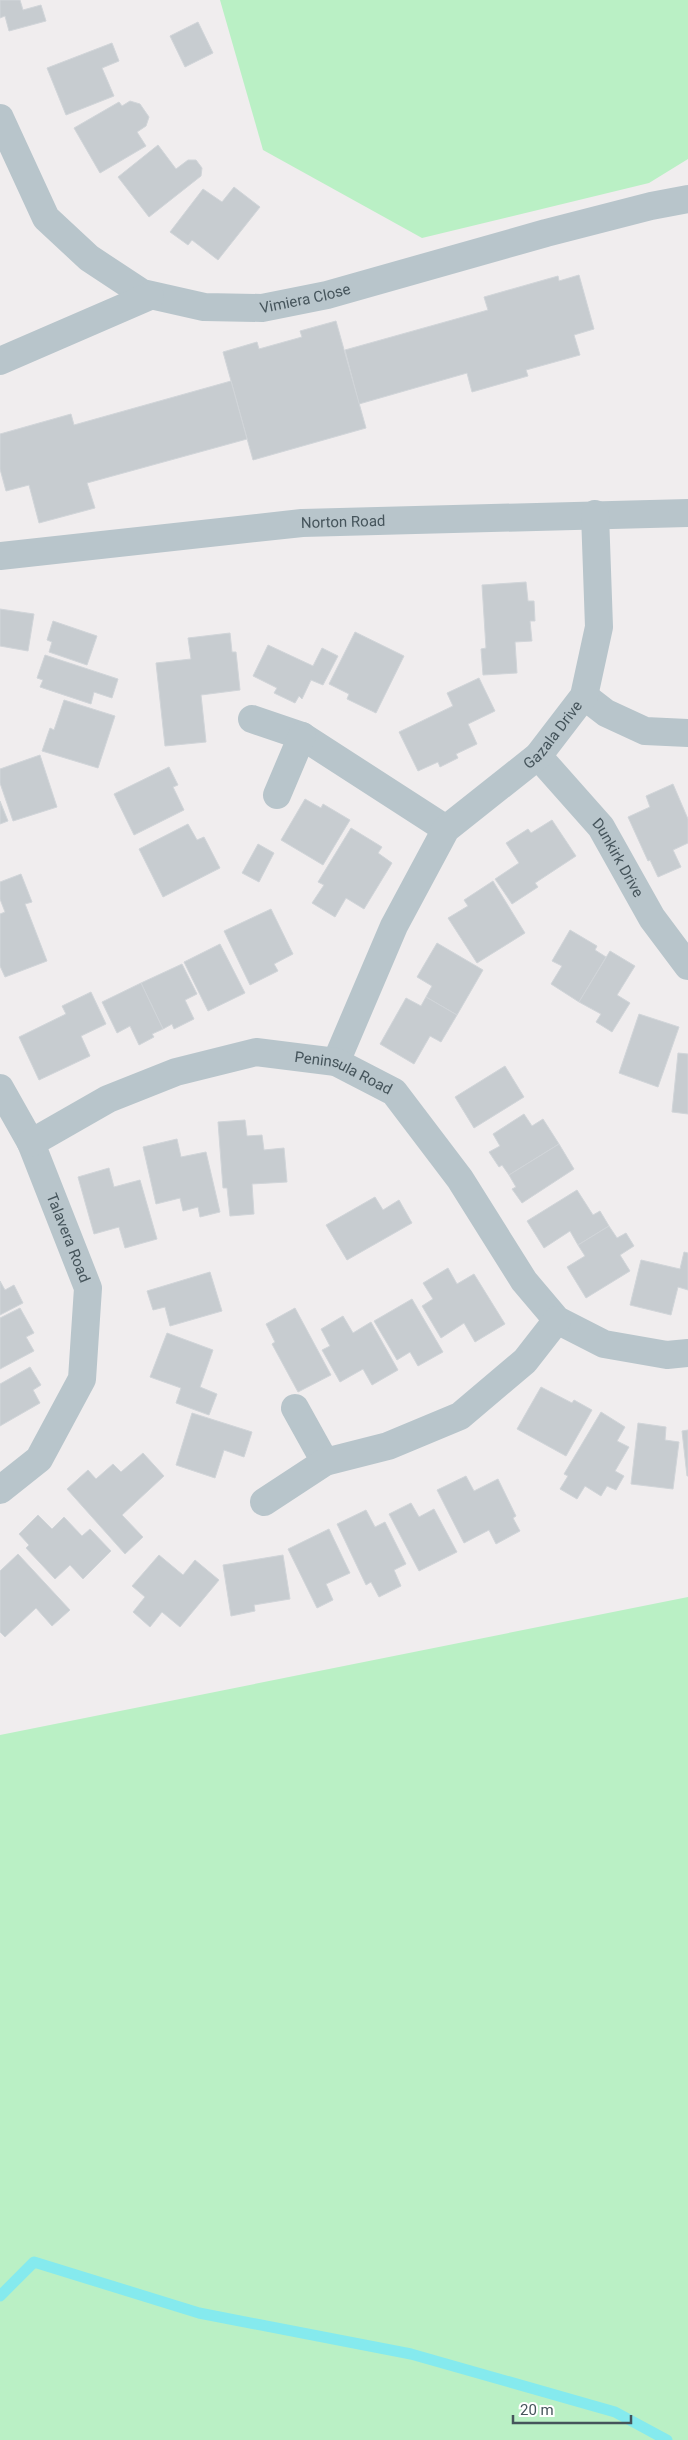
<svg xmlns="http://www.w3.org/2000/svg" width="688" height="2440" font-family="Roboto,sans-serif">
	<rect width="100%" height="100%" fill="#f0edee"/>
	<g fill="#baf0c5">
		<polygon points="220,0 688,0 688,159 649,183 422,238 263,150"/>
		<polygon points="688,1597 688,2440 0,2440 0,1735"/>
	</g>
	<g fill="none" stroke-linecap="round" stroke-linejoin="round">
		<polyline stroke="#85eaee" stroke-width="11" points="0,2296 34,2262 199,2313 411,2354 615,2412 667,2440"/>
	</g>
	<g fill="#c7ccd0" stroke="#d1d5d9">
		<polygon points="0,0 20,0 23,10 41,5 46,21 9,31 5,16 0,18"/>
		<polygon points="198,22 213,53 185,67 170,36"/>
		<polygon points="112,43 119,61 102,68 114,96 66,115 47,68"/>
		<polygon points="130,101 140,104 149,117 146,126 137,132 146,146 100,173 74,128 119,102 122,106"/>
		<polygon points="158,145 176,169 188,160 196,160 202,168 201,176 149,217 118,177"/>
		<polygon points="234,187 260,207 218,260 192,240 188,245 170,232 203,189 222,202"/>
		<polygon points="579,275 594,329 574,335 580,355 526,370 528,376 472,392 467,373 359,404 345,350 488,310 484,297 558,276 559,281"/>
		<polygon points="336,321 366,428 253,460 223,352 257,342 259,349 302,337 300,331"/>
		<polygon points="231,381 247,439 87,483 95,508 39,523 29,485 6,491 0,469 0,434 71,414 74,425"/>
		<polygon points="526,582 528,601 534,601 535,621 530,621 532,641 515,642 517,673 483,675 481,649 486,648 482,585"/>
		<polygon points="0,609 34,614 28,651 0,646"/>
		<polygon points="53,621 97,636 87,665 49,652 52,642 47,640"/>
		<polygon points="355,632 404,656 376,713 347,699 349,694 329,684"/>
		<polygon points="230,633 232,652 236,652 240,690 201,695 206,742 165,746 156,663 191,659 188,638"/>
		<polygon points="268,645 313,666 322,648 338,656 323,685 311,680 302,699 299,696 295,703 274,693 277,688 253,676"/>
		<polygon points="45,655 118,679 112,698 94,692 91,704 40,687 43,680 37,678"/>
		<polygon points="479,678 495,711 468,724 477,744 456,754 458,758 440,767 438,762 418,771 399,732 453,706 447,693"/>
		<polygon points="64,700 115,716 98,768 42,751 50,728 54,730"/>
		<polygon points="40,755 57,807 13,821 0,783 0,769"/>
		<polygon points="169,767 178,785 173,787 184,810 134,835 114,794"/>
		<polygon points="673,784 688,819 688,843 673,850 681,867 658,877 650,860 648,861 628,817 650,807 646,796"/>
		<polygon points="305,799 321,808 323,804 350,820 323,865 281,840"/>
		<polygon points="0,801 8,821 0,824"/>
		<polygon points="552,820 576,856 535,883 538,887 512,904 495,879 519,863 506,843 528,829 531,833"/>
		<polygon points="188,824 197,840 204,837 220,868 163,897 139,849"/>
		<polygon points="351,828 382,847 378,853 392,863 364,909 346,898 335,917 312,903 324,885 318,882"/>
		<polygon points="258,844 274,853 259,882 242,873"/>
		<polygon points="21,874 32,902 25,904 47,961 5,977 0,966 0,914 5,912 0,899 0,882"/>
		<polygon points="493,881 525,933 477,963 448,918 468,906 464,900"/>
		<polygon points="271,909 293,954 274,964 278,971 250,985 224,931"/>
		<polygon points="570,930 597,946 595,950 606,957 579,1002 551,984 562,966 552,961"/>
		<polygon points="437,943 483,970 457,1015 426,997 432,986 417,977"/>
		<polygon points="220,944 245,993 208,1011 184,962"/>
		<polygon points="610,951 635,966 617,995 630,1003 612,1032 596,1022 601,1014 579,1002"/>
		<polygon points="182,964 197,994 185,1000 194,1019 174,1029 172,1024 163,1029 141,983"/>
		<polygon points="141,983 163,1029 152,1034 154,1037 139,1045 130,1026 117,1033 102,1002"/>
		<polygon points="91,992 106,1024 81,1036 90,1056 39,1080 19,1037 66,1014 62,1006"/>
		<polygon points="426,997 457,1015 441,1042 430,1036 414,1064 380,1044 406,998 421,1006"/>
		<polygon points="639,1014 679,1027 658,1087 619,1073"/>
		<polygon points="678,1053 688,1054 688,1114 672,1112"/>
		<polygon points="505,1066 524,1097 474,1128 455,1097"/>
		<polygon points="524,1114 532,1126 543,1119 559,1144 509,1175 502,1165 499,1167 489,1152 500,1146 493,1134"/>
		<polygon points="245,1120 247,1136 262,1135 264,1150 284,1148 287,1182 252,1184 254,1214 230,1216 227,1188 223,1188 218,1122"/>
		<polygon points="177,1139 181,1157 206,1152 220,1212 200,1217 198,1207 183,1211 180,1198 156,1204 143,1147"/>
		<polygon points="559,1144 574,1169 522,1203 512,1189 516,1187 509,1175"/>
		<polygon points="109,1168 114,1187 140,1180 157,1239 125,1248 119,1227 94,1234 78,1177"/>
		<polygon points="577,1190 593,1215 600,1211 609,1226 578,1245 570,1231 544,1248 527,1221"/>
		<polygon points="375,1197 383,1210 399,1200 412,1223 347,1260 326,1225"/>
		<polygon points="609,1226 617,1238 626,1233 634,1246 620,1255 630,1271 586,1298 567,1267 585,1256 578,1245"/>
		<polygon points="684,1252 688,1253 688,1290 678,1287 671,1315 630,1305 641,1260 680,1269"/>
		<polygon points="448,1268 457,1284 474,1274 505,1324 475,1342 464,1323 441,1338 422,1306 433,1299 423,1283"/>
		<polygon points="210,1272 222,1311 170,1326 165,1307 153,1310 147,1291"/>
		<polygon points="0,1281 5,1290 14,1285 23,1303 0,1315"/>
		<polygon points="412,1299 443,1352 418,1366 410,1352 397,1360 374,1321"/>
		<polygon points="20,1308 34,1333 26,1337 34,1351 0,1369 0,1318"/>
		<polygon points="295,1308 331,1375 298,1392 272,1344 275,1342 266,1324"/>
		<polygon points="343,1316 353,1333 371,1322 398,1370 372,1385 363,1369 340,1382 322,1350 330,1346 321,1329"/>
		<polygon points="167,1333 213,1350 200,1387 217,1394 209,1415 176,1403 181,1388 150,1377"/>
		<polygon points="30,1367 41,1385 33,1390 40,1403 0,1426 0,1384"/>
		<polygon points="541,1387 572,1403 574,1400 592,1410 566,1456 517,1429"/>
		<polygon points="601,1412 625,1427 617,1441 629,1447 615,1471 624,1476 616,1490 607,1486 601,1496 585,1486 577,1499 560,1489 568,1476 564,1474"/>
		<polygon points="192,1413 252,1432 244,1457 224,1450 215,1478 176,1465"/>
		<polygon points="638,1423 666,1427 665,1440 679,1442 673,1489 631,1484"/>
		<polygon points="688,1430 688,1476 687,1476 682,1431"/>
		<polygon points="143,1453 164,1476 122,1515 143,1537 125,1554 67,1489 88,1470 96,1479 113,1464 121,1472"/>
		<polygon points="466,1476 474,1491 498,1479 516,1516 513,1518 520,1531 496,1544 489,1530 464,1543 437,1490"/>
		<polygon points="411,1503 419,1517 434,1509 457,1552 419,1571 389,1514"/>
		<polygon points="366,1510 375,1527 385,1522 406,1564 394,1570 401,1586 379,1597 371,1582 366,1585 337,1524"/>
		<polygon points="38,1515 52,1529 64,1517 82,1536 90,1529 111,1551 83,1579 70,1565 55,1579 26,1548 29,1545 19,1534"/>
		<polygon points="329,1529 350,1573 326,1584 333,1600 317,1608 288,1549"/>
		<polygon points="18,1554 70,1610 52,1626 36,1608 5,1637 0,1632 0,1571"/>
		<polygon points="159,1555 183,1575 195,1560 219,1580 180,1627 162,1612 150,1627 133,1612 145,1597 132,1586"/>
		<polygon points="283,1555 290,1599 254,1605 255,1611 231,1616 223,1565"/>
	</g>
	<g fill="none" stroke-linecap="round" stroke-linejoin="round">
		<g stroke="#b8c5cb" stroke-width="28">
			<path id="s1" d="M0,118L46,218L89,258L142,293L204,307L262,308L327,295L546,233L651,206L688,199"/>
			<polyline points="0,361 150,296"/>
			<path id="s2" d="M0,556L302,523L688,513"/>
			<polyline points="584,696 606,713 645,731 688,733"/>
			<polyline points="252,719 302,736 446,829"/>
			<path id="s3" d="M538,756L601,827L652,918L688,966"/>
			<polyline points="277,795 302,736"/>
			<path id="s4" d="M336,1062L394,926L446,829L538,756L584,696L599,627L595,514"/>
			<path id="s5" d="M0,1088L31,1143L88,1288L82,1379L39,1459L0,1490"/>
			<path id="s6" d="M31,1143L108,1099L176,1072L256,1052L336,1062L394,1092L460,1179L524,1281L557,1320L604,1344L667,1355L688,1353"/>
			<polyline points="295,1408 325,1462"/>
			<polyline points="264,1502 325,1462 388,1446 460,1416 525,1361 557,1320"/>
		</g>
	</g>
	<g text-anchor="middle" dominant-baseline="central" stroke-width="5" stroke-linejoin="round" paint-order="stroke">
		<g font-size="15" fill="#45545b" stroke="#fff">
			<text stroke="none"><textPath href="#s1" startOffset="398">Vimiera Close</textPath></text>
			<text stroke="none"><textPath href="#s2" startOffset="345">Norton Road</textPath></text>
			<text stroke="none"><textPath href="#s4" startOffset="401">Gazala Drive</textPath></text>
			<text stroke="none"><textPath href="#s3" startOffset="130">Dunkirk Drive</textPath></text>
			<text stroke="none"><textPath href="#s6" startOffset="335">Peninsula Road</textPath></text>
			<text stroke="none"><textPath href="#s5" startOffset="165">Talavera Road</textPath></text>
		</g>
	</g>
	<path d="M513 2415v8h118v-8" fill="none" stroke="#45545b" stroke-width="2.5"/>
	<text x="520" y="2415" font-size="15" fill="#45545b" stroke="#ffffff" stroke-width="4" paint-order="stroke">20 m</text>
</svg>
